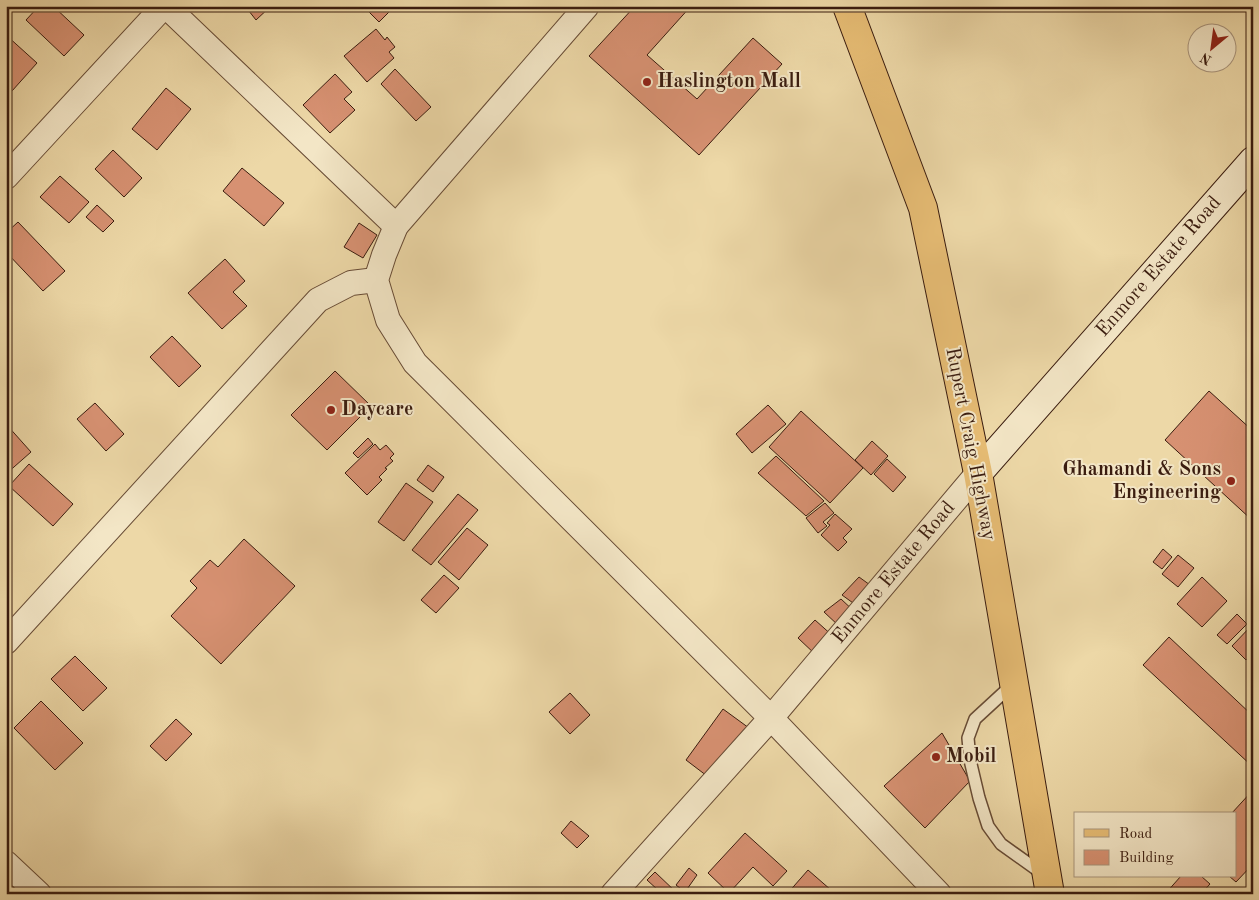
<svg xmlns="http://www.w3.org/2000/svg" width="1259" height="900" font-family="'Old Standard TT',serif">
	<rect width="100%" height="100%" fill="#edd8a7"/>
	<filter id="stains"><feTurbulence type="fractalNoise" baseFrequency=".004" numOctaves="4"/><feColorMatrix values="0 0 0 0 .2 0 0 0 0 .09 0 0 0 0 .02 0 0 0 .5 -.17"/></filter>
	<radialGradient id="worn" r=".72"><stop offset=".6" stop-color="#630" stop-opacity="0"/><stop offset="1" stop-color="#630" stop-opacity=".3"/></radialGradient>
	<g fill="#d79172" stroke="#3a1c0f">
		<polygon points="39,6 53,6 84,35 64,56 26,20"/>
		<polygon points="245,6 271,6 256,20"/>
		<polygon points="363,6 395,6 379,22"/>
		<polygon points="635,6 691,6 647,55 697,99 753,38 782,64 699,155 589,56"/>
		<polygon points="376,29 385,40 387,37 395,47 389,52 394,58 367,82 344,56"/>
		<polygon points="6,35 37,63 12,91 6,85"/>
		<polygon points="395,69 431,107 416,121 381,84"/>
		<polygon points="335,74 352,92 344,99 355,110 330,133 303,105"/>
		<polygon points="166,88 191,109 157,150 132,129"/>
		<polygon points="113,150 142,178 124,197 95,169"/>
		<polygon points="242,168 284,203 264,226 223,191"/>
		<polygon points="60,176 89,202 69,223 40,197"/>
		<polygon points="97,205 114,221 103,232 86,217"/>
		<polygon points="18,222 65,271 43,291 6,252 6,233"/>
		<polygon points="359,223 377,235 363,258 344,247"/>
		<polygon points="225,259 245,281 233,292 247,306 222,329 188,293"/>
		<polygon points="172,336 201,366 179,387 150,357"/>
		<polygon points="335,371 371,406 327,450 291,415"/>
		<polygon points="1209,391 1253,431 1253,521 1165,440"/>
		<polygon points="95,403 124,434 106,451 77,419"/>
		<polygon points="768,405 786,424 752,453 736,434"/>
		<polygon points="801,411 863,468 830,503 769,447"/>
		<polygon points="6,424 31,452 6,474"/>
		<polygon points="368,438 373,444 358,458 353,453"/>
		<polygon points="872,441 888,456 871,475 855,460"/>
		<polygon points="375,444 380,450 386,445 394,454 390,458 393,461 385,468 387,469 379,477 382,480 367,495 345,473"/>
		<polygon points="776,456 824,501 806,516 758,473"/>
		<polygon points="887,459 906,477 893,492 874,474"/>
		<polygon points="29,464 73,504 53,526 9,486"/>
		<polygon points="428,465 444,477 433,492 417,480"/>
		<polygon points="406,483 433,502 404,541 378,522"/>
		<polygon points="458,494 478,510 431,565 412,550"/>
		<polygon points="825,503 834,513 823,522 827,526 818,533 806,518"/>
		<polygon points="835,514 852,529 843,538 847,542 838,551 821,535 830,525 827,523"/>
		<polygon points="467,528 488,545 459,580 438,562"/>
		<polygon points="244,539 295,586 221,664 171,616 197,588 190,581 210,560 218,567"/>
		<polygon points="1163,549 1172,557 1162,569 1153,562"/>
		<polygon points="1178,555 1194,568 1178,587 1162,574"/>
		<polygon points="444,575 459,588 436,613 421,600"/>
		<polygon points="859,577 877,590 860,608 842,595"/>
		<polygon points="1202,577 1227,601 1202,627 1177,604"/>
		<polygon points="841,599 856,613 839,626 824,612"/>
		<polygon points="1237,614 1247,624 1227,644 1217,635"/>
		<polygon points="815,620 834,637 816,655 798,638"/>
		<polygon points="1253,624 1253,653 1246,660 1232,646"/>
		<polygon points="1169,637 1253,716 1253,767 1143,665"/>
		<polygon points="75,656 107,688 83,711 51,679"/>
		<polygon points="570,693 590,715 570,734 549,712"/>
		<polygon points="41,701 83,743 55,770 14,728"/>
		<polygon points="723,709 749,728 711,779 686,760"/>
		<polygon points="176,719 192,734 166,761 150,746"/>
		<polygon points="942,733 970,781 925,828 884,786"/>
		<polygon points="1253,790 1253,864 1236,882 1229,876 1235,876 1235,814 1231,814"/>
		<polygon points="571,821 589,836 577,848 561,833"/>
		<polygon points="745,833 787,871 773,886 753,867 729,893 708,873"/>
		<polygon points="689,868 697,875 685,892 676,885"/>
		<polygon points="808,870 831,890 829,894 787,894"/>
		<polygon points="655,872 678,894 657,894 659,891 647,880"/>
		<polygon points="1181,876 1201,876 1210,884 1201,894 1165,894"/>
	</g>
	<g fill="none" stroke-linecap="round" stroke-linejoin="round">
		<defs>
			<polyline id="lane" points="1013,684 975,719 968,738 970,760 979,798 988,826 1001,844 1043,874"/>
			<g id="street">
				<polyline points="166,6 396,226"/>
				<polyline points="587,6 396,226 384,255 376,280 388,320 415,363 771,718 939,894"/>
				<polyline points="6,177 164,6"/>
				<polyline points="6,642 318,300 351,283 376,280"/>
				<polyline points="6,863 39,894"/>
				<polyline points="613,894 771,718 978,473"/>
			</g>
			<polyline id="secondary" points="978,473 1253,161"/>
			<polyline id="primary" points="847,6 923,208 978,473 1050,894"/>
		</defs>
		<use href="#lane" stroke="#674b35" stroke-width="14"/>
		<use href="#street" stroke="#674b35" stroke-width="26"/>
		<use href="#secondary" stroke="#3a1c0f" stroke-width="30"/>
		<use href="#primary" stroke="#3a1c0f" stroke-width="30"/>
		<use href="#lane" stroke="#f3e6c6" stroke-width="11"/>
		<use href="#street" stroke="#f3e6c6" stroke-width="24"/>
		<use href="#secondary" stroke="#f3e6c6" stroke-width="28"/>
		<use href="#primary" stroke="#e6bc74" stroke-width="28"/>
	</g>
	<g fill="#8f2418" stroke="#f3e6c6" stroke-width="2">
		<circle cx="647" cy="82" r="5"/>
		<circle cx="331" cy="410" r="5"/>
		<circle cx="1231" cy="481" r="5"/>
		<circle cx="936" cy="757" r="5"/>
	</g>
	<g text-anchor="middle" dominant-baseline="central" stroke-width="4" stroke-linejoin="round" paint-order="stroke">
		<g font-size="20" font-weight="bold" fill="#3a1c0f" stroke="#f3e6c6" text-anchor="start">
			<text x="657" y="82">Haslington Mall</text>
			<text x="341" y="410">Daycare</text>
			<text x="1221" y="470" text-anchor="end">Ghamandi &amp; Sons<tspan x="1221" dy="23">Engineering</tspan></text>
			<text x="946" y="757">Mobil</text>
		</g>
		<g font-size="20" fill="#3a1c0f" stroke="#f3e6c6">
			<text transform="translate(1159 267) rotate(-49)">Enmore Estate Road</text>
			<text transform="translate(970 444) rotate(79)">Rupert Craig Highway</text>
			<text transform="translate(894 573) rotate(-50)">Enmore Estate Road</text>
		</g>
	</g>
	<rect width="1259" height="900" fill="none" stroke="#edd8a7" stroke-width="25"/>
	<rect x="8" y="8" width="1244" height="885" fill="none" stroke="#3a1c0f" stroke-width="2.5"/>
	<rect x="12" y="12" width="1234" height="875" fill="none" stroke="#3a1c0f"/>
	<rect x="1074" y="812" width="162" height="65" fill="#f3e6c6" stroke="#a9957d"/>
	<rect x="1084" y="829" width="25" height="8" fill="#e6bc74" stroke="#a9957d"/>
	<text x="1119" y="838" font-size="15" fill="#3a1c0f">Road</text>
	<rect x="1084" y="850" width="25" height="15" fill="#d79172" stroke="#a9957d"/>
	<text x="1119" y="862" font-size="15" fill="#3a1c0f">Building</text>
	<g transform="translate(1212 48) rotate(209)"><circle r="24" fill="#f3e6c6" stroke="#a9957d"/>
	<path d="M0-4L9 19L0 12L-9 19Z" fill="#8f2418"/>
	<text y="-8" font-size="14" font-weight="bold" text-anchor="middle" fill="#3a1c0f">N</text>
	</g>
	<rect width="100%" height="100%" filter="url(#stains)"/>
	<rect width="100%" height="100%" fill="url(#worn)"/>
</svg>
